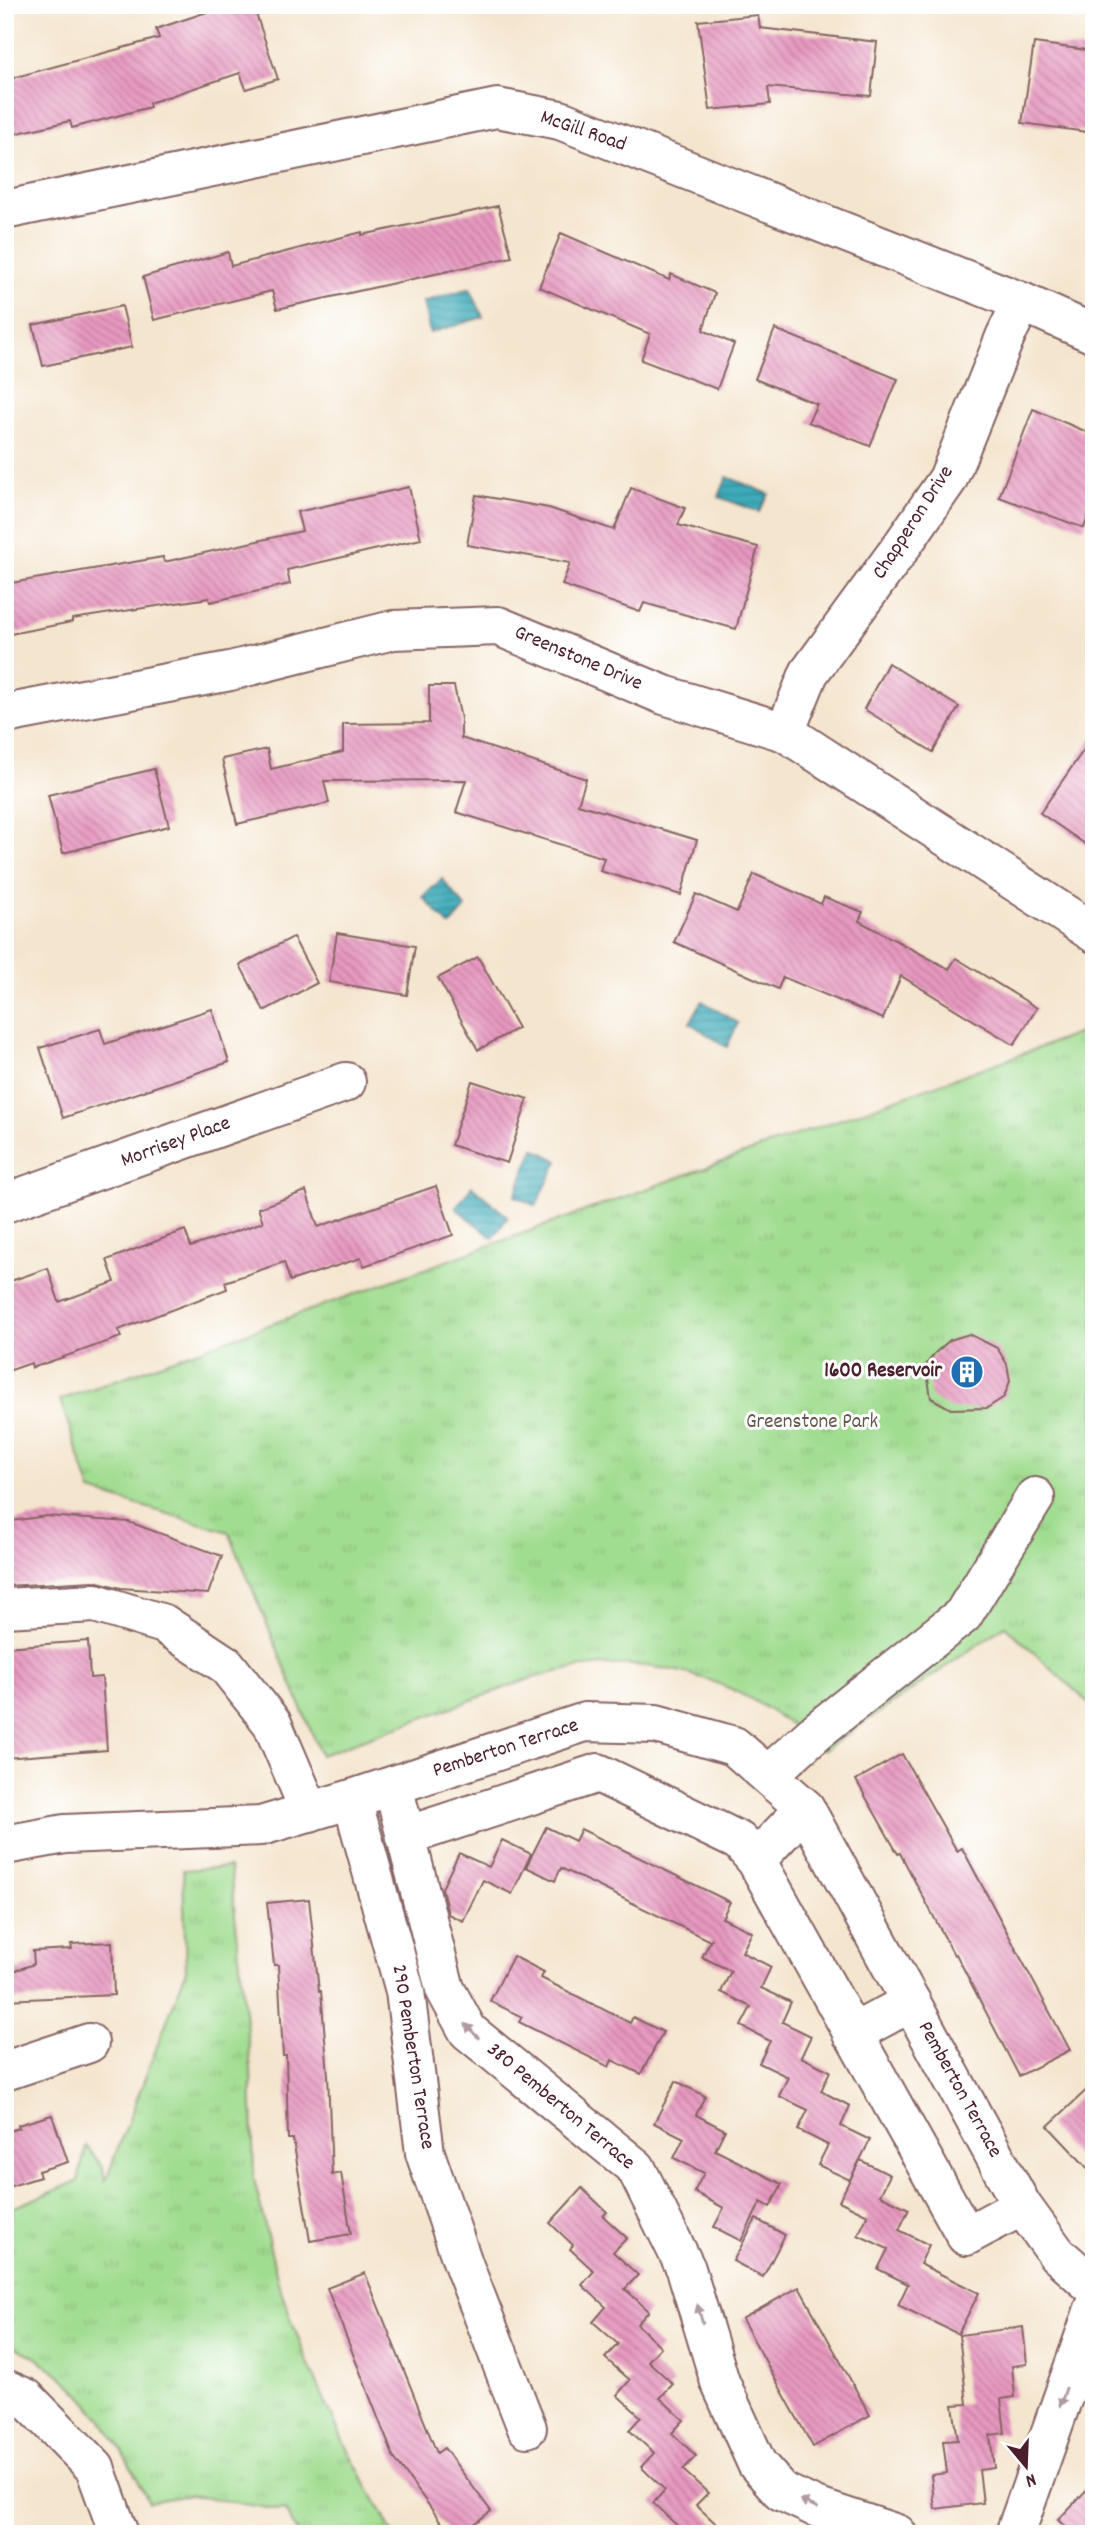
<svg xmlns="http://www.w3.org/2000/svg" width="1099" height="2539" font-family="Dekko,sans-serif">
	<defs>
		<pattern id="grass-tufts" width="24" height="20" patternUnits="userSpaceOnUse" patternTransform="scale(1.75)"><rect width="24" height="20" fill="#a1dd91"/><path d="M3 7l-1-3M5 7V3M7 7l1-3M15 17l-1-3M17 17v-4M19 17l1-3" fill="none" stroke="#8cbd7d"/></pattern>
		<pattern id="water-rules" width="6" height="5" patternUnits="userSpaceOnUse" patternTransform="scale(1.75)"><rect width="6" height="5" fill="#3cacba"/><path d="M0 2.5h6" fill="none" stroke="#348b97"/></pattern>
		<pattern id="building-back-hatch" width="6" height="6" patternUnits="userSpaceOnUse" patternTransform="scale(1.75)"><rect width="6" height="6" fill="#e799c0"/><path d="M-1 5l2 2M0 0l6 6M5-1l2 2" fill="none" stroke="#bd7c9c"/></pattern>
	</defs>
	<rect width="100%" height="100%" fill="#fff"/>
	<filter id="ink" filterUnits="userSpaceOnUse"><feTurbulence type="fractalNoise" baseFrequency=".0143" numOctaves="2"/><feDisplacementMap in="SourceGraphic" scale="14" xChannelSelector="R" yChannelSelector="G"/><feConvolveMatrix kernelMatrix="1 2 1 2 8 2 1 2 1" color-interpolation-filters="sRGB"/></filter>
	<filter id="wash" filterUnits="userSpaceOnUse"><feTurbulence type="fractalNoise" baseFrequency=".00686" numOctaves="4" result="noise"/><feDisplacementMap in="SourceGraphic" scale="28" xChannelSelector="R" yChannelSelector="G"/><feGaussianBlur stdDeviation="1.57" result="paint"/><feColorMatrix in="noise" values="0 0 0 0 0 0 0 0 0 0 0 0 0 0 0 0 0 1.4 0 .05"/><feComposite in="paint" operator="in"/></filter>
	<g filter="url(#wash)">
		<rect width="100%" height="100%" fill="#f4e5ce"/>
		<g fill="url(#grass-tufts)" stroke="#767e5e" stroke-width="2">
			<path d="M1094,1028V1708L1005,1626L823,1751C755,1690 678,1655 584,1667C566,1669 549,1674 532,1678L321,1755L229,1532L91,1491L60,1400Z"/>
			<path d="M230,1867L251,2070L254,2179L278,2282L306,2359L347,2449L394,2534H299L285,2511L190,2495L149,2502C118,2438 77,2369 5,2343V2211L78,2181L86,2146L103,2167L105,2182L186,1971L183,1870Z"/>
		</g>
		<g fill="url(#water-rules)" stroke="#436672" stroke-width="2">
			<polygon points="470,288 483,317 430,333 423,302"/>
			<polygon points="727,477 769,494 759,512 719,497"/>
			<polygon points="442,879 466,908 450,926 423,897"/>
			<polygon points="702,1001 738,1023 727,1047 690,1023"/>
			<polygon points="534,1148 558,1161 536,1206 515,1196"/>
			<polygon points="472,1186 508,1217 493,1238 456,1208"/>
		</g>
		<g id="blocks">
			<g fill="url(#building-back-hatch)">
				<polygon points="228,5 253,5 278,79 246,89 240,73 149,103 150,107 72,128 70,121 5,136 5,80 159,38 156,29"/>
				<polygon points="758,15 760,28 877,42 871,96 768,87 770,104 710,110 698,21"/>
				<polygon points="1034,43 1094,51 1094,133 1022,123"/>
				<polygon points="498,206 512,257 277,309 272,291 154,320 143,277 228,252 231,266 362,232 362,235"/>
				<polygon points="561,233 669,280 671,274 715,293 703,330 734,344 717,389 641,360 650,334 539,287"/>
				<polygon points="122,306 132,347 43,366 33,325"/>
				<polygon points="775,329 898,379 870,446 808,422 817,404 755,379"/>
				<polygon points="1033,409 1094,435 1094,500 1084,528 999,497"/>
				<polygon points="409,487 421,539 287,570 290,584 210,602 209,598 72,619 72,622 5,635 5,584 163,557 164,562 302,531 297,512"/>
				<polygon points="631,488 685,508 678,525 758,547 736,629 644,603 640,612 562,585 570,563 467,545 476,495 549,508 614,530"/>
				<polygon points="888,663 959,707 933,752 864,709"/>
				<polygon points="429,686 454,686 461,719 461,738 586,779 578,804 697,840 681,895 600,871 604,858 456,812 466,780 324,781 329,803 237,824 222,759 267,749 271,769 343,752 343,724 429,723"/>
				<polygon points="1094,735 1094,850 1040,813"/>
				<polygon points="154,769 169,826 63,853 48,795"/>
				<polygon points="754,874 821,904 824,897 863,912 859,921 949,969 956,958 1037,1008 1014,1045 901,976 883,1019 783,977 778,989 674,942 696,894 737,912"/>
				<polygon points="337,933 415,946 407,995 329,982"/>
				<polygon points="293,937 317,983 264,1011 240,965"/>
				<polygon points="478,957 518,1028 478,1050 438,978"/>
				<polygon points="212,1009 229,1062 63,1118 40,1048 100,1029 105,1044"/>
				<polygon points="472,1081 528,1099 507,1163 451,1145"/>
				<polygon points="436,1186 453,1235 364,1266 361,1258 290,1281 284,1262 225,1282 227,1289 118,1330 121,1337 32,1368 31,1363 5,1372 5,1283 48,1268 59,1302 115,1282 107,1260 185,1230 191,1247 263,1222 258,1208 306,1191 318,1227"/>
				<polygon points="969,1334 997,1348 1007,1364 1010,1381 1004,1397 987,1408 951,1409 931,1398 926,1365 935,1353 950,1340"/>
				<polygon points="46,1516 129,1522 222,1556 208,1594 121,1588 94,1581 5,1586 5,1522"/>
				<polygon points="88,1641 90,1678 102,1677 107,1750 5,1758 5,1647"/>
				<polygon points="902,1754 957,1851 962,1848 1070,2050 1019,2076 956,1954 954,1955 900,1853 898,1854 856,1780"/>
				<polygon points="546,1827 575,1841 581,1829 730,1902 722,1918 752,1932 742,1952 771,1967 761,1988 791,2002 782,2022 811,2036 801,2057 830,2071 821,2091 850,2106 841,2126 870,2140 850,2180 818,2165 828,2145 798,2130 808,2110 779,2096 788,2077 759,2063 770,2041 741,2026 751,2007 721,1992 731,1971 702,1957 712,1938 710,1941 561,1868 555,1881 526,1867"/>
				<polygon points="502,1840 531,1854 512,1894 483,1880 463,1921 448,1914 442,1888 459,1853 489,1867"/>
				<polygon points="309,1899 319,1991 321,1991 328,2075 332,2175 341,2173 351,2234 310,2241 293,2139 288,2139 286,2056 283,2056 278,1965 274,1965 267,1903"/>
				<polygon points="112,1942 114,1995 5,2000 5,1974 34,1964 33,1951 72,1949 71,1944"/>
				<polygon points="513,1956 544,1972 541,1978 630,2023 633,2017 663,2032 641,2074 612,2060 609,2067 519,2022 522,2017 490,2001"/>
				<polygon points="676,2081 705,2096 696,2115 725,2130 715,2150 782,2184 770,2207 761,2202 741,2241 714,2227 724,2208 694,2192 704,2173 674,2158 684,2138 654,2123"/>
				<polygon points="1094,2083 1094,2175 1048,2126"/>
				<polygon points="52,2115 68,2162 38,2171 40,2177 5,2188 5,2132 19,2128 18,2125"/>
				<polygon points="860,2160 890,2175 880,2195 909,2209 899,2230 929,2245 920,2264 979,2293 958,2334 898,2305 908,2284 878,2269 888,2249 858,2235 868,2215 839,2201"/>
				<polygon points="582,2188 607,2212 603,2216 627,2238 613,2252 638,2275 625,2289 649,2311 637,2324 661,2347 648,2361 673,2384 660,2398 684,2420 672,2433 696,2456 683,2470 708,2493 696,2505 727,2534 686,2534 653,2503 665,2490 641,2467 654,2453 629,2430 641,2417 617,2395 630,2380 605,2358 618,2344 593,2322 606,2307 582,2285 594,2271 570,2249 573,2245 550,2223"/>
				<polygon points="756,2219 785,2235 763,2277 733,2261"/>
				<polygon points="365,2273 437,2453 444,2448 491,2511 460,2534 450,2534 394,2458 327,2288"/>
				<polygon points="799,2287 870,2415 813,2447 742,2319"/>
				<polygon points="1023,2327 1027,2364 1012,2366 1015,2397 1001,2399 1005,2433 990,2435 994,2468 979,2470 983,2503 935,2509 931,2475 947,2473 943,2441 958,2440 953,2405 967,2404 959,2335"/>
				<polygon points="1094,2482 1094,2534 1073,2534 1058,2520"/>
			</g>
		</g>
	</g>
	<g filter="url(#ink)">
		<use href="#blocks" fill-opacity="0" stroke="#866464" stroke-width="2"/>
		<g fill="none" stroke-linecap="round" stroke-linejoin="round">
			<defs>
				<g id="minor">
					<polyline points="5,210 497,108 560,120 1022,302 1094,334"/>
					<polyline points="5,714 230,671 393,630 498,626 664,695 785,732 1094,933"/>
					<polyline points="785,732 809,673 901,547 948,479 1005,337 1022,302"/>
					<polyline points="5,1203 346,1082"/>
					<polyline points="5,1608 95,1603 164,1624 226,1665 272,1723 310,1812"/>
					<polyline points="768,1775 817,1731 963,1615 1035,1497"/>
					<polyline points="393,1786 445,1989 468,2031 636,2168 686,2269 720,2382 757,2464 781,2491 815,2507 897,2534"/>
					<polyline points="352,1799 405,1991 425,2153 464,2266 527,2428"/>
					<polyline points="406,1836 598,1773 739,1841 756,1860 966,2236 1022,2206"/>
					<polyline points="5,1845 65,1834 261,1826 352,1799 585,1722 656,1724 734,1746 805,1808 1022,2206 1057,2254 1094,2287"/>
					<polyline points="756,1860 805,1808"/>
					<polyline points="852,2034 911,2002"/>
					<polyline points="5,2071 89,2043"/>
					<polyline points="5,2389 26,2398 95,2468 119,2534"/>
					<polyline points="1015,2534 1094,2309"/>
				</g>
			</defs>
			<use href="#minor" stroke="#866464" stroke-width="42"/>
			<use href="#minor" stroke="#fff" stroke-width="38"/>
		</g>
		<defs><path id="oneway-solid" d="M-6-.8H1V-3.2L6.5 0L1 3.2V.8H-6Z" transform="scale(1.75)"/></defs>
		<g fill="#ae9aa0">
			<use href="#oneway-solid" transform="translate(472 2031) rotate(-133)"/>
			<use href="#oneway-solid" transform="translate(700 2314) rotate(-106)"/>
			<use href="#oneway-solid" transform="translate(1063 2397) rotate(109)"/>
			<use href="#oneway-solid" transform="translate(809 2504) rotate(-156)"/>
		</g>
	</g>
	<defs>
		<symbol id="building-disc" viewBox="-11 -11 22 22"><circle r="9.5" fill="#1f6fb2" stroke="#fff"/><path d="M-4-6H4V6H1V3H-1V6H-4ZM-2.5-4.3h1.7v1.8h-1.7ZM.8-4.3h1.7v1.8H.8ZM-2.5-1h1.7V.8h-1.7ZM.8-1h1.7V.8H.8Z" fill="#fff"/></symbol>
	</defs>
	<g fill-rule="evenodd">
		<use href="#building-disc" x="948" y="1353" width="38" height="38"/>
	</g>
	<g text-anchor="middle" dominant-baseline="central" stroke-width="6" stroke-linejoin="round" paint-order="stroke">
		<g font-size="21" fill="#4a1f2b" stroke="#fff">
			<text transform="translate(583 132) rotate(19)">McGill Road</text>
			<text transform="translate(914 523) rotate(-57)">Chapperon Drive</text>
			<text transform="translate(578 659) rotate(23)">Greenstone Drive</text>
			<text transform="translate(176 1143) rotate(-20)">Morrisey Place</text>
			<text transform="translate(506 1749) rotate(-18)">Pemberton Terrace</text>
			<text transform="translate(412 2057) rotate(81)">290 Pemberton Terrace</text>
			<text transform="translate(959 2090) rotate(61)">Pemberton Terrace</text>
			<text transform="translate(560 2107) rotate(40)">380 Pemberton Terrace</text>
		</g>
		<g font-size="21" font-weight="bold" fill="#4a1f2b" stroke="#fff" text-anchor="end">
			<text x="942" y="1372">1600 Reservoir</text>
		</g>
		<g font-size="21" fill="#64584a" stroke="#fff">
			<text x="812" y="1423">Greenstone Park</text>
		</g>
	</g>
	<rect width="1099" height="2539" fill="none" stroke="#fff" stroke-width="28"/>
	<g transform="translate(1026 2466) rotate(161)" stroke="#ffffff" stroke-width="5" paint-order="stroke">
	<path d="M0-5L12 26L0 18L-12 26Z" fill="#4a1f2b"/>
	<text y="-10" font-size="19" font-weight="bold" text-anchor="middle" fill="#4a1f2b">N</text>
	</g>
</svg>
